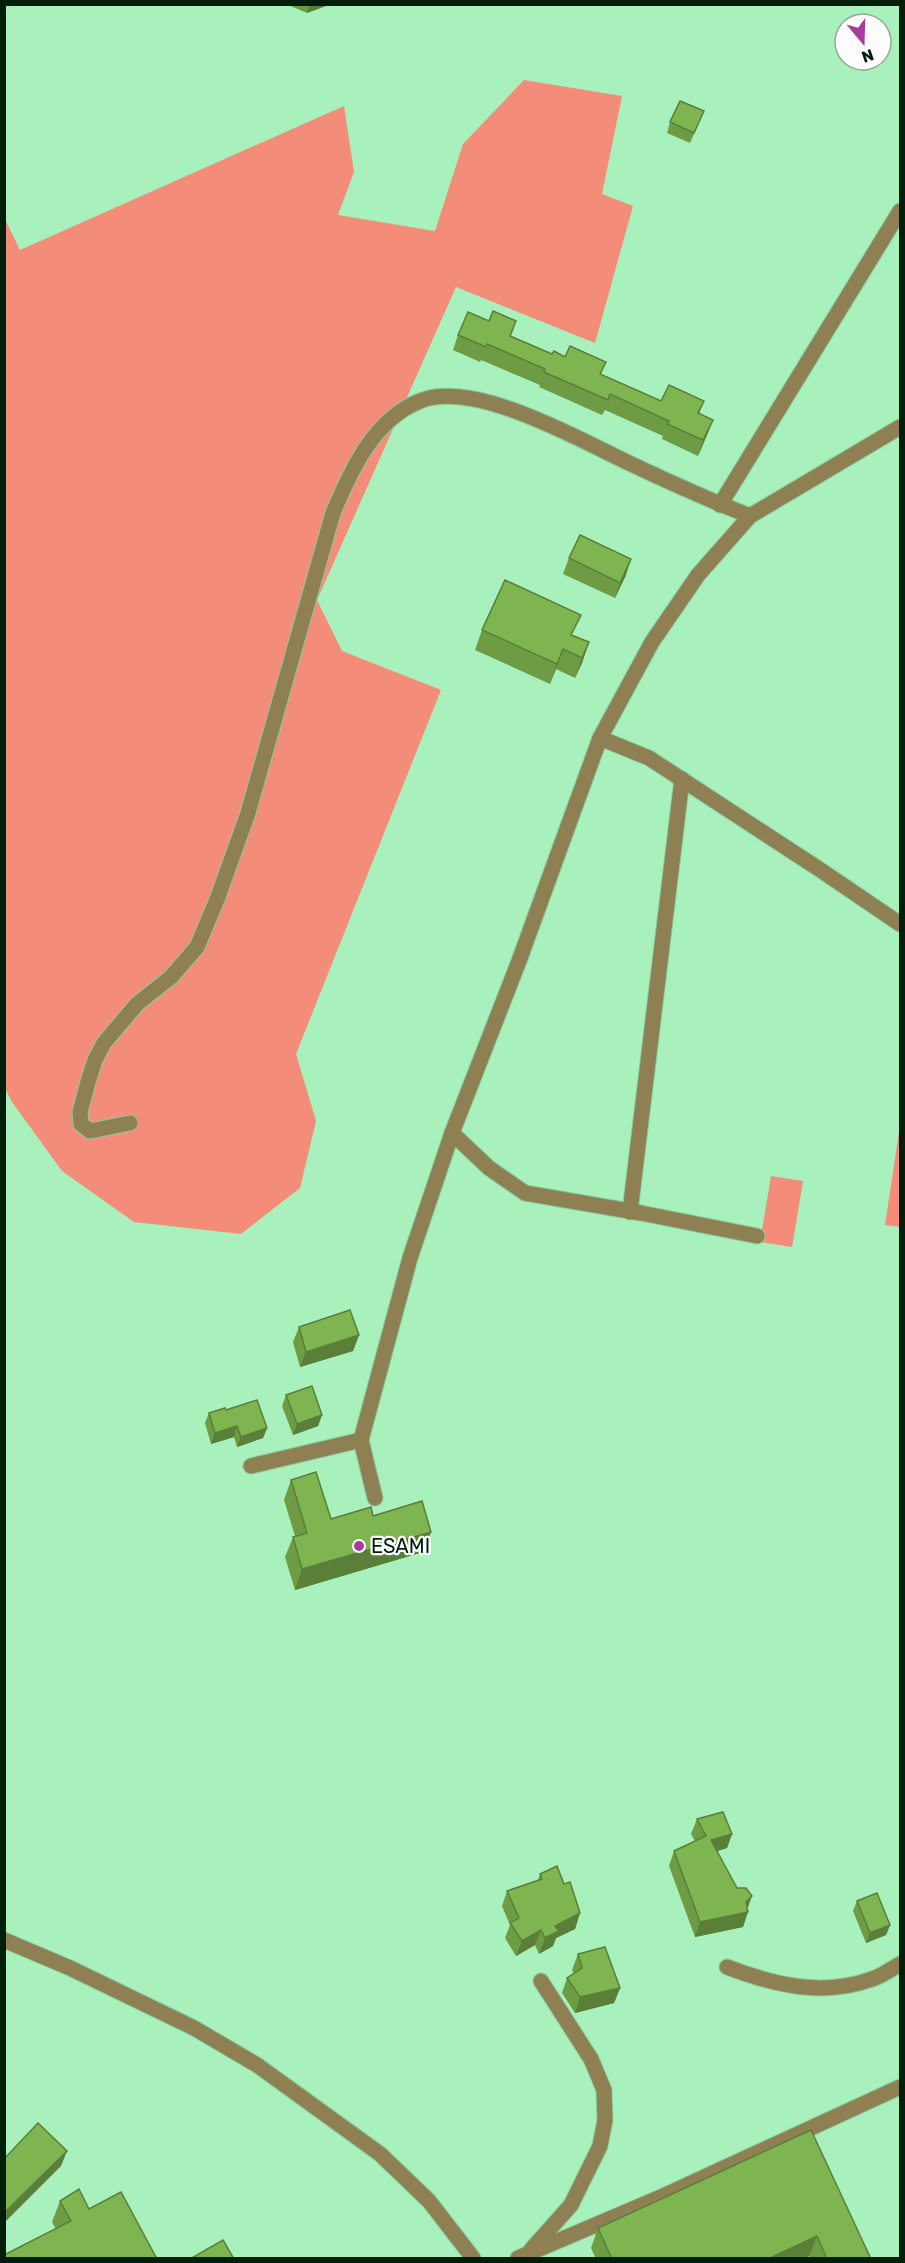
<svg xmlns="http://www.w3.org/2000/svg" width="905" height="2263" font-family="Rubik,sans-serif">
	<rect width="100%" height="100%" fill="#a8f0bc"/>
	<g fill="#f38d79">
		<polygon points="524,80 622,96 602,194 633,206 595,343 456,287 317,600 342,651 441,690 296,1054 316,1121 300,1188 241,1234 134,1222 62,1171 12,1102 5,1088 4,217 20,250 344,106 354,172 338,215 435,231 463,144"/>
		<polygon points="900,1125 900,1227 885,1225"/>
		<polygon points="771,1176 803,1181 792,1247 760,1242"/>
	</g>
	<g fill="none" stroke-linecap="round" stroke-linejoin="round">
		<defs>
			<g id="minor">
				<polyline points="720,505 900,211"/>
				<polyline points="600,738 649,758 819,869 900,924"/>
				<path d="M130,1123L90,1131L81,1124L80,1112L88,1082L95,1060L104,1043L137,1004L171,977L197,947L218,897L248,813L333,513C351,470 374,419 420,401C474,379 580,440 629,463C669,482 709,500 750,516"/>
				<polyline points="452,1133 489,1168 525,1193 641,1213 757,1236"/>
				<polyline points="630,1212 682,779"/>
				<polyline points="251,1466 361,1440"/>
				<polyline points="375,1498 361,1440 410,1258 452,1133 519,961 600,738 652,642 698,575 750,516 900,427"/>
				<polyline points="4,1940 70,1968 194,2028 257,2065 380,2154 429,2201 473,2258"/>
				<path d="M727,1967C774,1985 823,1997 872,1979C882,1976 891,1969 900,1964"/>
				<polyline points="531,2250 571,2205 600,2146 605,2120 604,2090 591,2059 541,1981"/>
				<polyline points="518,2258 661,2197 900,2087"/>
			</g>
		</defs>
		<use href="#minor" stroke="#8aca9c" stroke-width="17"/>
		<use href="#minor" stroke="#8e8053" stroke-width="15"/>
	</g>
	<g fill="#6d9c45">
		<polygon points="286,4 331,4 307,13"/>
		<polygon points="704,111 690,143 667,133 670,122"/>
		<polygon points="516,321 511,336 552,354 565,357 606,362 601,374 661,401 704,401 699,414 713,420 707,435 698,456 662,439 663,436 605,410 602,415 539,387 540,385 481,360 480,362 453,350 458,335"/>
		<polygon points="569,558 626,575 615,598 563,574"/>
		<polygon points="482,630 573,635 589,642 582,663 575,678 556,669 550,684 475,650"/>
		<polygon points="299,1327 359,1335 353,1351 300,1367 293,1342"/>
		<polygon points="286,1395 322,1415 318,1426 293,1435 282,1406"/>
		<polygon points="226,1410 267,1428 263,1438 237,1447 234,1437 211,1444 205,1423 209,1413"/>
		<polygon points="291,1480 331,1519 373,1516 431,1532 423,1552 295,1590 285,1557 293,1537 295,1536 284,1500"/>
		<polygon points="697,1819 732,1834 727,1848 717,1851 748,1909 743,1927 695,1937 669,1866 674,1851 695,1841 691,1834"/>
		<polygon points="540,1874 564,1884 580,1913 575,1929 556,1938 553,1946 539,1954 535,1945 516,1956 505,1938 510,1925 502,1906 507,1891 538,1880"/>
		<polygon points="857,1901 890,1925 886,1935 866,1943 853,1911"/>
		<polygon points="578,1954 620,1988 614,2003 575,2013 562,1993 567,1978 574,1974 572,1970"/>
		<polygon points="811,2130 871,2259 811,2259 809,2256 804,2259 596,2259 591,2248 598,2228"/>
		<polygon points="60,2201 89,2209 157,2259 56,2229 52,2222"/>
	</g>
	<g fill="#597f38">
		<polygon points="310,4 331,4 307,13"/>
		<polygon points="713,420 707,435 698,456 703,440"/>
		<polygon points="631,559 626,575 615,598 620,583"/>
		<polygon points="589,642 582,663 575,678 582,658"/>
		<polygon points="563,649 556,669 550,684 557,664"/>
		<polygon points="359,1335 353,1351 300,1367 306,1352"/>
		<polygon points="322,1415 318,1426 293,1435 297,1424"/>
		<polygon points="237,1426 234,1437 211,1444 215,1433"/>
		<polygon points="267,1428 263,1438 237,1447 241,1437"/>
		<polygon points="431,1532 423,1552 295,1590 302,1569"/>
		<polygon points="732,1834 727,1848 705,1855 711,1840"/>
		<polygon points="752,1896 747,1910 748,1912 743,1927 695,1937 700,1922 746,1902"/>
		<polygon points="580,1913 575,1929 556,1938 553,1946 539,1954 545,1938 555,1926"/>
		<polygon points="890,1925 886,1935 866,1943 870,1933"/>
		<polygon points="541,1930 535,1945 516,1956 522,1941"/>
		<polygon points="620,1988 614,2003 575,2013 580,1997"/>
		<polygon points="67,2151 61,2166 4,2223 4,2213"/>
		<polygon points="817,2236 809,2256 804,2259 768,2259"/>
	</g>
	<g fill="#7fb550" stroke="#597f38" stroke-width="1.5">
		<polygon points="680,101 704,111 694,133 670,122"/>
		<polygon points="493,311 516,321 510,336 552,354 554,351 565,357 570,346 606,362 600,374 661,401 669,385 704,401 698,413 713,420 703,440 667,424 669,421 610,394 608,400 544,372 545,369 487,344 486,347 458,335 468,312 489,321"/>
		<polygon points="580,535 631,559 620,583 569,558"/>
		<polygon points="505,580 581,615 571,635 589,642 582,658 563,649 557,664 482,630"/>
		<polygon points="350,1310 359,1335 306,1352 299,1327"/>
		<polygon points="312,1386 322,1415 297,1424 286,1395"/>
		<polygon points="257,1400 267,1428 241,1437 237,1426 215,1433 209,1413 225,1408 226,1410"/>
		<polygon points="316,1472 331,1519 371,1507 373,1516 422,1501 431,1532 302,1569 293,1537 307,1533 291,1480"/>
		<polygon points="723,1812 732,1834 711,1840 737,1888 746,1888 752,1896 746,1902 748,1912 700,1922 674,1851 706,1836 697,1819"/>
		<polygon points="557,1866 564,1884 570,1882 580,1913 555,1926 559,1931 545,1938 541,1930 522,1941 510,1923 519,1918 507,1891 542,1879 540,1874"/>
		<polygon points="877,1893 890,1925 870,1933 857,1901"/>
		<polygon points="605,1947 620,1988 580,1997 567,1978 582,1968 578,1954"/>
		<polygon points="38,2123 67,2151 4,2213 4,2159"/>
		<polygon points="811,2130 871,2259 827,2259 817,2236 768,2259 612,2259 598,2228"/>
		<polygon points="79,2189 89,2209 121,2192 157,2259 4,2259 4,2255 71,2221 60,2201"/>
		<polygon points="223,2240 234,2259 190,2259"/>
	</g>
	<circle fill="#a93d9d" stroke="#fdfdfd" stroke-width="2" cx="359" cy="1546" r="6"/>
	<g text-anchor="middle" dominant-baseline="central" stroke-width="4.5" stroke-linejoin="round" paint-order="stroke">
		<g font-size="20" fill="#011e0b" stroke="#fdfdfd" text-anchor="start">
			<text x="371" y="1546">ESAMI</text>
		</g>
	</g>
	<rect width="905" height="2263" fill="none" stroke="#011e0b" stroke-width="12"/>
	<g transform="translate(863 42) rotate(161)"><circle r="28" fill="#fdfdfd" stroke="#98a49c" stroke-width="1.5"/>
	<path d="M0-4.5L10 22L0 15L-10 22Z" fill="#a93d9d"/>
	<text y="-9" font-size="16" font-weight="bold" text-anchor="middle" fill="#011e0b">N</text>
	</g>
</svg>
